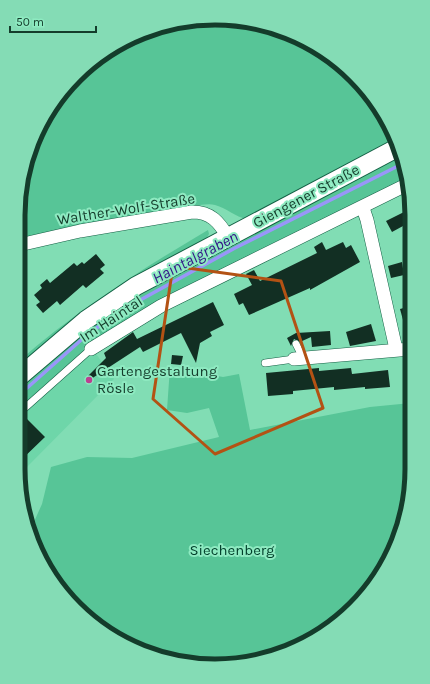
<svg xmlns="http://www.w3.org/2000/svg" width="430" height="684" font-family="Karla,sans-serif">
	<rect width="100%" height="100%" fill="#81ddb4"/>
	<polygon fill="#6ed6a9" points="94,351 114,379 19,475 18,419"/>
	<g fill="#57c597">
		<path d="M190,20L266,25L335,59L386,117L394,144L247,219C235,217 227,208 215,205C208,203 198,206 190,206L19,240L20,190L33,139L59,95L117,44Z"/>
		<polygon points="397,154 405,180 90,345 18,410 19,384 115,306"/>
		<path d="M208,230L209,234L205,241L19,370V361C77,310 142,269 208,230Z"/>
		<polygon points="170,367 223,377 239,374 250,430 370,407 411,403 410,494 397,545 371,589 324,633 266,659 215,666 151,655 95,625 51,579 29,533 42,504 51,467 87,457 132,458 219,437 209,408 187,413 167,410"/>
	</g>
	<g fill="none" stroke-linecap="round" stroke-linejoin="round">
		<polyline stroke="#9996f9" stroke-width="3.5" points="18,396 89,333 133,304 235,248 400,165"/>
	</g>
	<g fill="#122f23">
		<polygon points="404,212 406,215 412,212 411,241 403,226 392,232 386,221"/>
		<polygon points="322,242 326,250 343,242 346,248 351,245 360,262 310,290 310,288 249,315 243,303 239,305 234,294 252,285 246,274 254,270 260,281 317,253 314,247"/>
		<polygon points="96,254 105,265 100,269 104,273 86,288 83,285 60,305 57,301 43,313 36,305 40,302 34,295 42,288 40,285 47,279 50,283 74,263 77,266 82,262 84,264"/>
		<polygon points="402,262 404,275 391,278 388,266"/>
		<polygon points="213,302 224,325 210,332 212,336 200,343 196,363 181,333 143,352 140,347 91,379 88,376 106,358 104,353 133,332 137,339"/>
		<polygon points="411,306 411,337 408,338 400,309"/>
		<polygon points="371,324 376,341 350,346 346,332"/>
		<polygon points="330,331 331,345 312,347 311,337 300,342 294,339 291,346 287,338 296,333"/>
		<polygon points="172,355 183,356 181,365 171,364"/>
		<polygon points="319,368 319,371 351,368 352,374 388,370 390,387 365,389 365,387 334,390 334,387 293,391 293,394 268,396 266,373"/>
		<polygon points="24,416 45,437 18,463 18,451 26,443 18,435 18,422"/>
	</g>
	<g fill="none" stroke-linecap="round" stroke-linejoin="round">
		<defs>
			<g id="service">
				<polyline points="296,344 303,358"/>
				<polyline points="265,363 294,359"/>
				<polyline points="18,414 91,349"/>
			</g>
			<g id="minor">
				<polyline points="363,208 367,220 396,349"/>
				<path d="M19,245L80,231L192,212C211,212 219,222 228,237"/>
				<polyline points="91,349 161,306 406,185"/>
				<polyline points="294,359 411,349"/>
			</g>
			<polyline id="secondary" points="19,377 86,320 136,286 395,149"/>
		</defs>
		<use href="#service" stroke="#146045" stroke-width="8"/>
		<use href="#minor" stroke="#146045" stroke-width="14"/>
		<use href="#secondary" stroke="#146045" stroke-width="20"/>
		<use href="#service" stroke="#fff" stroke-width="7"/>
		<use href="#minor" stroke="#fff" stroke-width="13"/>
		<use href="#secondary" stroke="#fff" stroke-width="18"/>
	</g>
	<path fill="none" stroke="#b35214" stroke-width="3" stroke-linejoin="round" d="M173,266L281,281L323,408L215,454L153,399Z"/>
	<circle fill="#bb4091" stroke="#8eeac1" stroke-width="1.5" cx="89" cy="380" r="4"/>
	<g text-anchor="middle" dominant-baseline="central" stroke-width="4" stroke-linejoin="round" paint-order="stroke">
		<g font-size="15" fill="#143c2b" stroke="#8eeac1">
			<text transform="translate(306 196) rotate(-28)">Giengener Straße</text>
			<text transform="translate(126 209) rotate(-9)">Walther-Wolf-Straße</text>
			<text transform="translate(111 319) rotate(-33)">Im Haintal</text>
		</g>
		<g font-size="15" fill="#143c2b" stroke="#8eeac1" text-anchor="start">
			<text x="97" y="371">Gartengestaltung<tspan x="97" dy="17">Rösle</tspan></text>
		</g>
		<g font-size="15" fill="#013e2a" stroke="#8eeac1">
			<text x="232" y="550">Siechenberg</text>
		</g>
		<g font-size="16" font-style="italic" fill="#321487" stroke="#8eeac1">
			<text transform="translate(195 257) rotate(-28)">Haintalgraben</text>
		</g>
	</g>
	<path d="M0 0H430V684H0ZM215 25H215A190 190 0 0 1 405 215V469A190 190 0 0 1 215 659H215A190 190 0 0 1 25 469V215A190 190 0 0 1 215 25Z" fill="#84dcb5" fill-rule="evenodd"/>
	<path fill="none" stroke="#143c2b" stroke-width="5" d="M215 25H215A190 190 0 0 1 405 215V469A190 190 0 0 1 215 659H215A190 190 0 0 1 25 469V215A190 190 0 0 1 215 25Z"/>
	<path d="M10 26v6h86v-6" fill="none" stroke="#143c2b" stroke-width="2"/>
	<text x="16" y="26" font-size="12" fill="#143c2b" stroke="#8eeac1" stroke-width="3" paint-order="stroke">50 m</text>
</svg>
